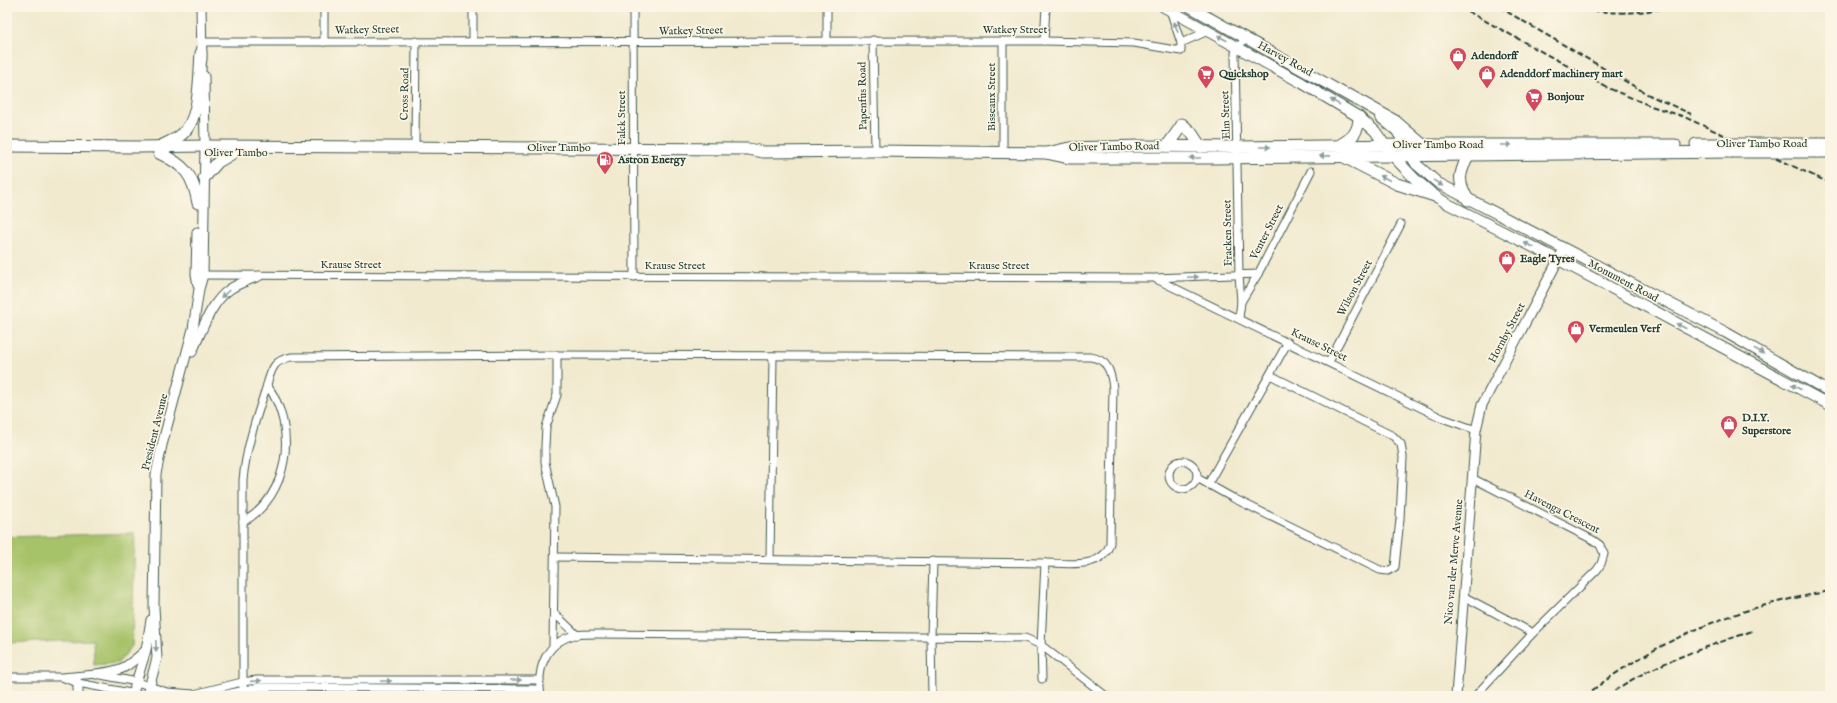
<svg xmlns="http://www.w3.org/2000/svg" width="1837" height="703" font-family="'IM FELL English',serif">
	<rect width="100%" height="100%" fill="#fcf5e5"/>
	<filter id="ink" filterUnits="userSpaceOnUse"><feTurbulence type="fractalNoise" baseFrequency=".025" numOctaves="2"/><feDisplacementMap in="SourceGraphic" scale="8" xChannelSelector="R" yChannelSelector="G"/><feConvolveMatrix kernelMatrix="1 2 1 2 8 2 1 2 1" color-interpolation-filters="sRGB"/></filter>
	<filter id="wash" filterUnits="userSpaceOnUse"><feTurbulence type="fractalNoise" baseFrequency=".012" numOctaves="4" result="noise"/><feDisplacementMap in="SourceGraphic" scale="16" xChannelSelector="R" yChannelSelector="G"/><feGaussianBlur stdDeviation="0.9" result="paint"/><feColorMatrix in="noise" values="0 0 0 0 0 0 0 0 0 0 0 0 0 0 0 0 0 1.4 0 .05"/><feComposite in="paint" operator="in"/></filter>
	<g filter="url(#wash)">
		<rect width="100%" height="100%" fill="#f1eacf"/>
		<polygon fill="#a7c369" stroke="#63804e" points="135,533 132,646 118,663 94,665 93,640 7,643 7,537"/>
	</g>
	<g filter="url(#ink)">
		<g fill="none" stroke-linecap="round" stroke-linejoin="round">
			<defs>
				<g id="minor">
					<polyline points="324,7 324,42"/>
					<polyline points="633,7 634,277"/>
					<polyline points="827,40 827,7"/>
					<polyline points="873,40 875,151"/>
					<polyline points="473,41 473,7"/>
					<polyline points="1044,41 1046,7"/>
					<polyline points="201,42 1044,41 1134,43 1181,51 1181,43 1170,10"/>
					<polyline points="1003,42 1003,152"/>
					<polyline points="1181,43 1208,31"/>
					<polyline points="415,147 416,41"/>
					<polyline points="198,275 1154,278 1258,274"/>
					<polyline points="1156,279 1442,418 1476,430"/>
					<polyline points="1241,302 1258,274 1311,171"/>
					<polyline points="1239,318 1241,302 1239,275 1235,53 1238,47 1246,38"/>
					<polyline points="1329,362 1401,224"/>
					<circle cx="1183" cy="475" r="14"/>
					<polyline points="1197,478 1233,498 1380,570 1388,571 1395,567 1400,519 1403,457 1401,444 1393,436 1270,375"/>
					<polyline points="1208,484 1288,342"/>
					<path d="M243,522C290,496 298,427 267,385"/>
					<polyline points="770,559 773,356"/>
					<polyline points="1463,596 1533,633 1597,570 1601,564 1604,554 1600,545 1593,540 1472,478"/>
					<polyline points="555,614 577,635"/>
					<polyline points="553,645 555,507 545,462 545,446 546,427 557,395 557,355"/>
					<polyline points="7,677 62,677 96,674 137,682 167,692 194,694 242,682 257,680 540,680"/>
					<polyline points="64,678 78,683 146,696"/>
					<polyline points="1042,679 1041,645 1045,563"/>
					<path d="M243,690V480C246,449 255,421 265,391C268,383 269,373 275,365C279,360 284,359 291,357L557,355L1090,357C1108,359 1111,372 1113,388L1110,543C1104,570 1066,563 1045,563L555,557"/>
					<polyline points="217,696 259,687 540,689"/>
					<path d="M541,696C536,668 546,642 575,635C582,634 590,634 597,634L1025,638L1041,645L1106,696"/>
					<polyline points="932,696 931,637 933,561"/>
					<polyline points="1475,696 1533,633"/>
				</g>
				<g id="tertiary">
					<polyline points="201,7 202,60"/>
					<polyline points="197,232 196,274 198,285"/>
					<path d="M192,352C202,331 210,303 230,289C239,283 249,280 259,276"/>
					<path d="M96,674C122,671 126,668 145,651"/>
					<polyline points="78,696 78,683"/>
					<polyline points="132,696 146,650 151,620"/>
					<polyline points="147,696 157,658 154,607 156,474 162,445 193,329 199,289 203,275 205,146 204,76"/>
					<polyline points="1456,696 1476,430 1482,405 1564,249"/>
				</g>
				<g id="secondary">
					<polyline points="1164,7 1302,83 1359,117 1375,131 1392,155 1414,178 1435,196 1448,204 1559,260 1830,405"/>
					<polyline points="1190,7 1356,100"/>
					<polyline points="1380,117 1397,131 1416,164 1438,183 1725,332 1830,392"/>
				</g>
				<g id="primary">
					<polyline points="1349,95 1395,121 1423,145"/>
					<polyline points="1182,124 1191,132 1201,147"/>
					<polyline points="1696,144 1727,144"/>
					<polyline points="1819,144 1830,144"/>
					<polyline points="7,146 139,147 205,146 748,149 763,152 875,151 1046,153 1069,158 1211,158 1731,152"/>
					<path d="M161,146C168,142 175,140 181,135C201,120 199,76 201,53"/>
					<polyline points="1167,146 1182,125"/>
					<path d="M1338,146C1351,139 1359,133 1359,117"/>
					<polyline points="1817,152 1830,152"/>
					<path d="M159,153C185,165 193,175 198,203"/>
					<polyline points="1047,153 1069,148 1140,146 1238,147 1405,145 1675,145"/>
					<polyline points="1344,157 1397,184 1435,196"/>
					<polyline points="204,178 218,162 233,153"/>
					<path d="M1468,200C1457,180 1459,175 1468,155"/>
				</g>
			</defs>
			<use href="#minor" stroke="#3e574b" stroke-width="9"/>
			<use href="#tertiary" stroke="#3e574b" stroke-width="11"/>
			<use href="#secondary" stroke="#3e574b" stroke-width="12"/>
			<use href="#primary" stroke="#3e574b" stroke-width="13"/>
			<use href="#minor" stroke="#fff" stroke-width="7"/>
			<use href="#tertiary" stroke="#fff" stroke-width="9"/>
			<use href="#secondary" stroke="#fff" stroke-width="10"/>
			<use href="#primary" stroke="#fff" stroke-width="11"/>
			<g stroke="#1f3d34" stroke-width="2" stroke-dasharray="6 3" stroke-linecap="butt">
				<polyline points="1460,7 1608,88 1651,106 1682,116 1830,183"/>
				<polyline points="1499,7 1649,95 1691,114"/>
				<path d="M1575,7C1604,14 1639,15 1668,7"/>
				<path d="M1585,696C1634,657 1692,627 1752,609C1778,601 1804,596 1830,591"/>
				<path d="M1607,696C1650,664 1702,649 1752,631"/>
			</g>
			<defs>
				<g id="primary-bridge">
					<polyline points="1727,144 1819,144"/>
					<polyline points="1731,152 1817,152"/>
				</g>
			</defs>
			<use href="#primary-bridge" stroke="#3e574b" stroke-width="13" stroke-linecap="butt"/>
			<use href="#primary-bridge" stroke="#fff" stroke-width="11"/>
		</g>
		<defs><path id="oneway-solid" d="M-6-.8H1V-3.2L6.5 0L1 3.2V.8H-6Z"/></defs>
		<g fill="#8f9e9a">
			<use href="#oneway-solid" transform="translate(1176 27) rotate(-109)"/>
			<use href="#oneway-solid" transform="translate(1222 38) rotate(-152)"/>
			<use href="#oneway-solid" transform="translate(1335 102) rotate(-149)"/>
			<use href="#oneway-solid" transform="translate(1506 145)"/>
			<use href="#oneway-solid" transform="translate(1265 147)"/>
			<use href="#oneway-solid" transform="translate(1325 156) rotate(179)"/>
			<use href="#oneway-solid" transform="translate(1195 158) rotate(180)"/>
			<use href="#oneway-solid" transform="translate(1385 178) rotate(-153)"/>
			<use href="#oneway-solid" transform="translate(1438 183) rotate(32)"/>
			<use href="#oneway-solid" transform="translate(1529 245) rotate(-154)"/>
			<use href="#oneway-solid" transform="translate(1193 277) rotate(-2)"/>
			<use href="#oneway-solid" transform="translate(225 294) rotate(138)"/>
			<use href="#oneway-solid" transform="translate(1681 326) rotate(-152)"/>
			<use href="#oneway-solid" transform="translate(1759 351) rotate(29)"/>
			<use href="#oneway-solid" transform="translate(1796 387) rotate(-152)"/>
			<use href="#oneway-solid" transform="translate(156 646) rotate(89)"/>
			<use href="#oneway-solid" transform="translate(516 680)"/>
			<use href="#oneway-solid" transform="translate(256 681) rotate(-4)"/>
			<use href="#oneway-solid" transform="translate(386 681)"/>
		</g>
	</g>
	<defs>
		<symbol id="shop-pin" viewBox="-11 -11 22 30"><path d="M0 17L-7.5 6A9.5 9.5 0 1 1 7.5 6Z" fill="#d1495b" stroke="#fcf5e5"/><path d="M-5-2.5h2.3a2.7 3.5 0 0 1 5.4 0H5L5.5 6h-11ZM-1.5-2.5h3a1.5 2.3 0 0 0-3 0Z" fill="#fff"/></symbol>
		<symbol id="supermarket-pin" viewBox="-11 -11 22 30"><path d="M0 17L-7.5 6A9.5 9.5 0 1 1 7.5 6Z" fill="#d1495b" stroke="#fcf5e5"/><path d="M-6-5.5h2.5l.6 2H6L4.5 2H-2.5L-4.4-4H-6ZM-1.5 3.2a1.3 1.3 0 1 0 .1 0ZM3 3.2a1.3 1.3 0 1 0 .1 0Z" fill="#fff"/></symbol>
		<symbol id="fuel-pin" viewBox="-11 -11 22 30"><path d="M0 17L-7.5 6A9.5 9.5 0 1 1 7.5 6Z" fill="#d1495b" stroke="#fcf5e5"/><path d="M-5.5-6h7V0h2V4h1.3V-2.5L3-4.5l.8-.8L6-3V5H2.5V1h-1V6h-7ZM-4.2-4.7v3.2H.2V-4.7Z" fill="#fff"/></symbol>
	</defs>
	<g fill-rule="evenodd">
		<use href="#shop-pin" x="1448" y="46" width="20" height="27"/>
		<use href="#supermarket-pin" x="1196" y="64" width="20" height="27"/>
		<use href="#shop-pin" x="1477" y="64" width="20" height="27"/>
		<use href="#supermarket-pin" x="1524" y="87" width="20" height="27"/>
		<use href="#fuel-pin" x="595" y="150" width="20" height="27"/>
		<use href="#shop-pin" x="1497" y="249" width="20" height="27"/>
		<use href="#shop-pin" x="1566" y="319" width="20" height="27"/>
		<use href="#shop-pin" x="1719" y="414" width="20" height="27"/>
	</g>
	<g text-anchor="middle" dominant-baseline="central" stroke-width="3.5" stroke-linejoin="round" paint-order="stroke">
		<g font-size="11" fill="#1f3d34" stroke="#fcf5e5">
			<text transform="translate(367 30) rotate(-1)">Watkey Street</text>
			<text x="1015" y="30">Watkey Street</text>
			<text transform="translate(691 31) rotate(-1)">Watkey Street</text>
			<text transform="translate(1285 59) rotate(29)">Harvey Road</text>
			<text transform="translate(405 94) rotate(-89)">Cross Road</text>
			<text transform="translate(863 96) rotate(-91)">Papenfus Road</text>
			<text transform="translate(992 97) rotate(-90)">Bisseaux Street</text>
			<text transform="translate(1226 115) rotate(-92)">Elm Street</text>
			<text transform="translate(622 118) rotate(-90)">Falck Street</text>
			<text x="1762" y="144">Oliver Tambo Road</text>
			<text x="1438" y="145">Oliver Tambo Road</text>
			<text transform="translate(1114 147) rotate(-1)">Oliver Tambo Road</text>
			<text x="559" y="148">Oliver Tambo</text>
			<text x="236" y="153">Oliver Tambo</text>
			<text transform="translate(1267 232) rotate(-63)">Venter Street</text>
			<text transform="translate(1228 233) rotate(-91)">Fracken Street</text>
			<text x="351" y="265">Krause Street</text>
			<text x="675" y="266">Krause Street</text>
			<text x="999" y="266">Krause Street</text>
			<text transform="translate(1623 281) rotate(28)">Monument Road</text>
			<text transform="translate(1355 288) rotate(-62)">Wilson Street</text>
			<text transform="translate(1507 333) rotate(-62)">Hornby Street</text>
			<text transform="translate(1319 345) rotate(26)">Krause Street</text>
			<text transform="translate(155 432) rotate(-76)">President Avenue</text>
			<text transform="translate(1562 512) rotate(27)">Havenga Crescent</text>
			<text transform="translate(1454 562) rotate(-85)">Nico van der Merve Avenue</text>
		</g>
		<g font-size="11" font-weight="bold" fill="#1f3d34" stroke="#fcf5e5" text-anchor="start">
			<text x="1471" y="56">Adendorff</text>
			<text x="1219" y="74">Quickshop</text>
			<text x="1500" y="74">Adenddorf machinery mart</text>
			<text x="1547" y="97">Bonjour</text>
			<text x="618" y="160">Astron Energy</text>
			<text x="1520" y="259">Eagle Tyres</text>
			<text x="1589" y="329">Vermeulen Verf</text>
			<text x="1742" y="418">D.I.Y.<tspan x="1742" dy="13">Superstore</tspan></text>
		</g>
	</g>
	<rect width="1837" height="703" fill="none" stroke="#fcf5e5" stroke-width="24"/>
</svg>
